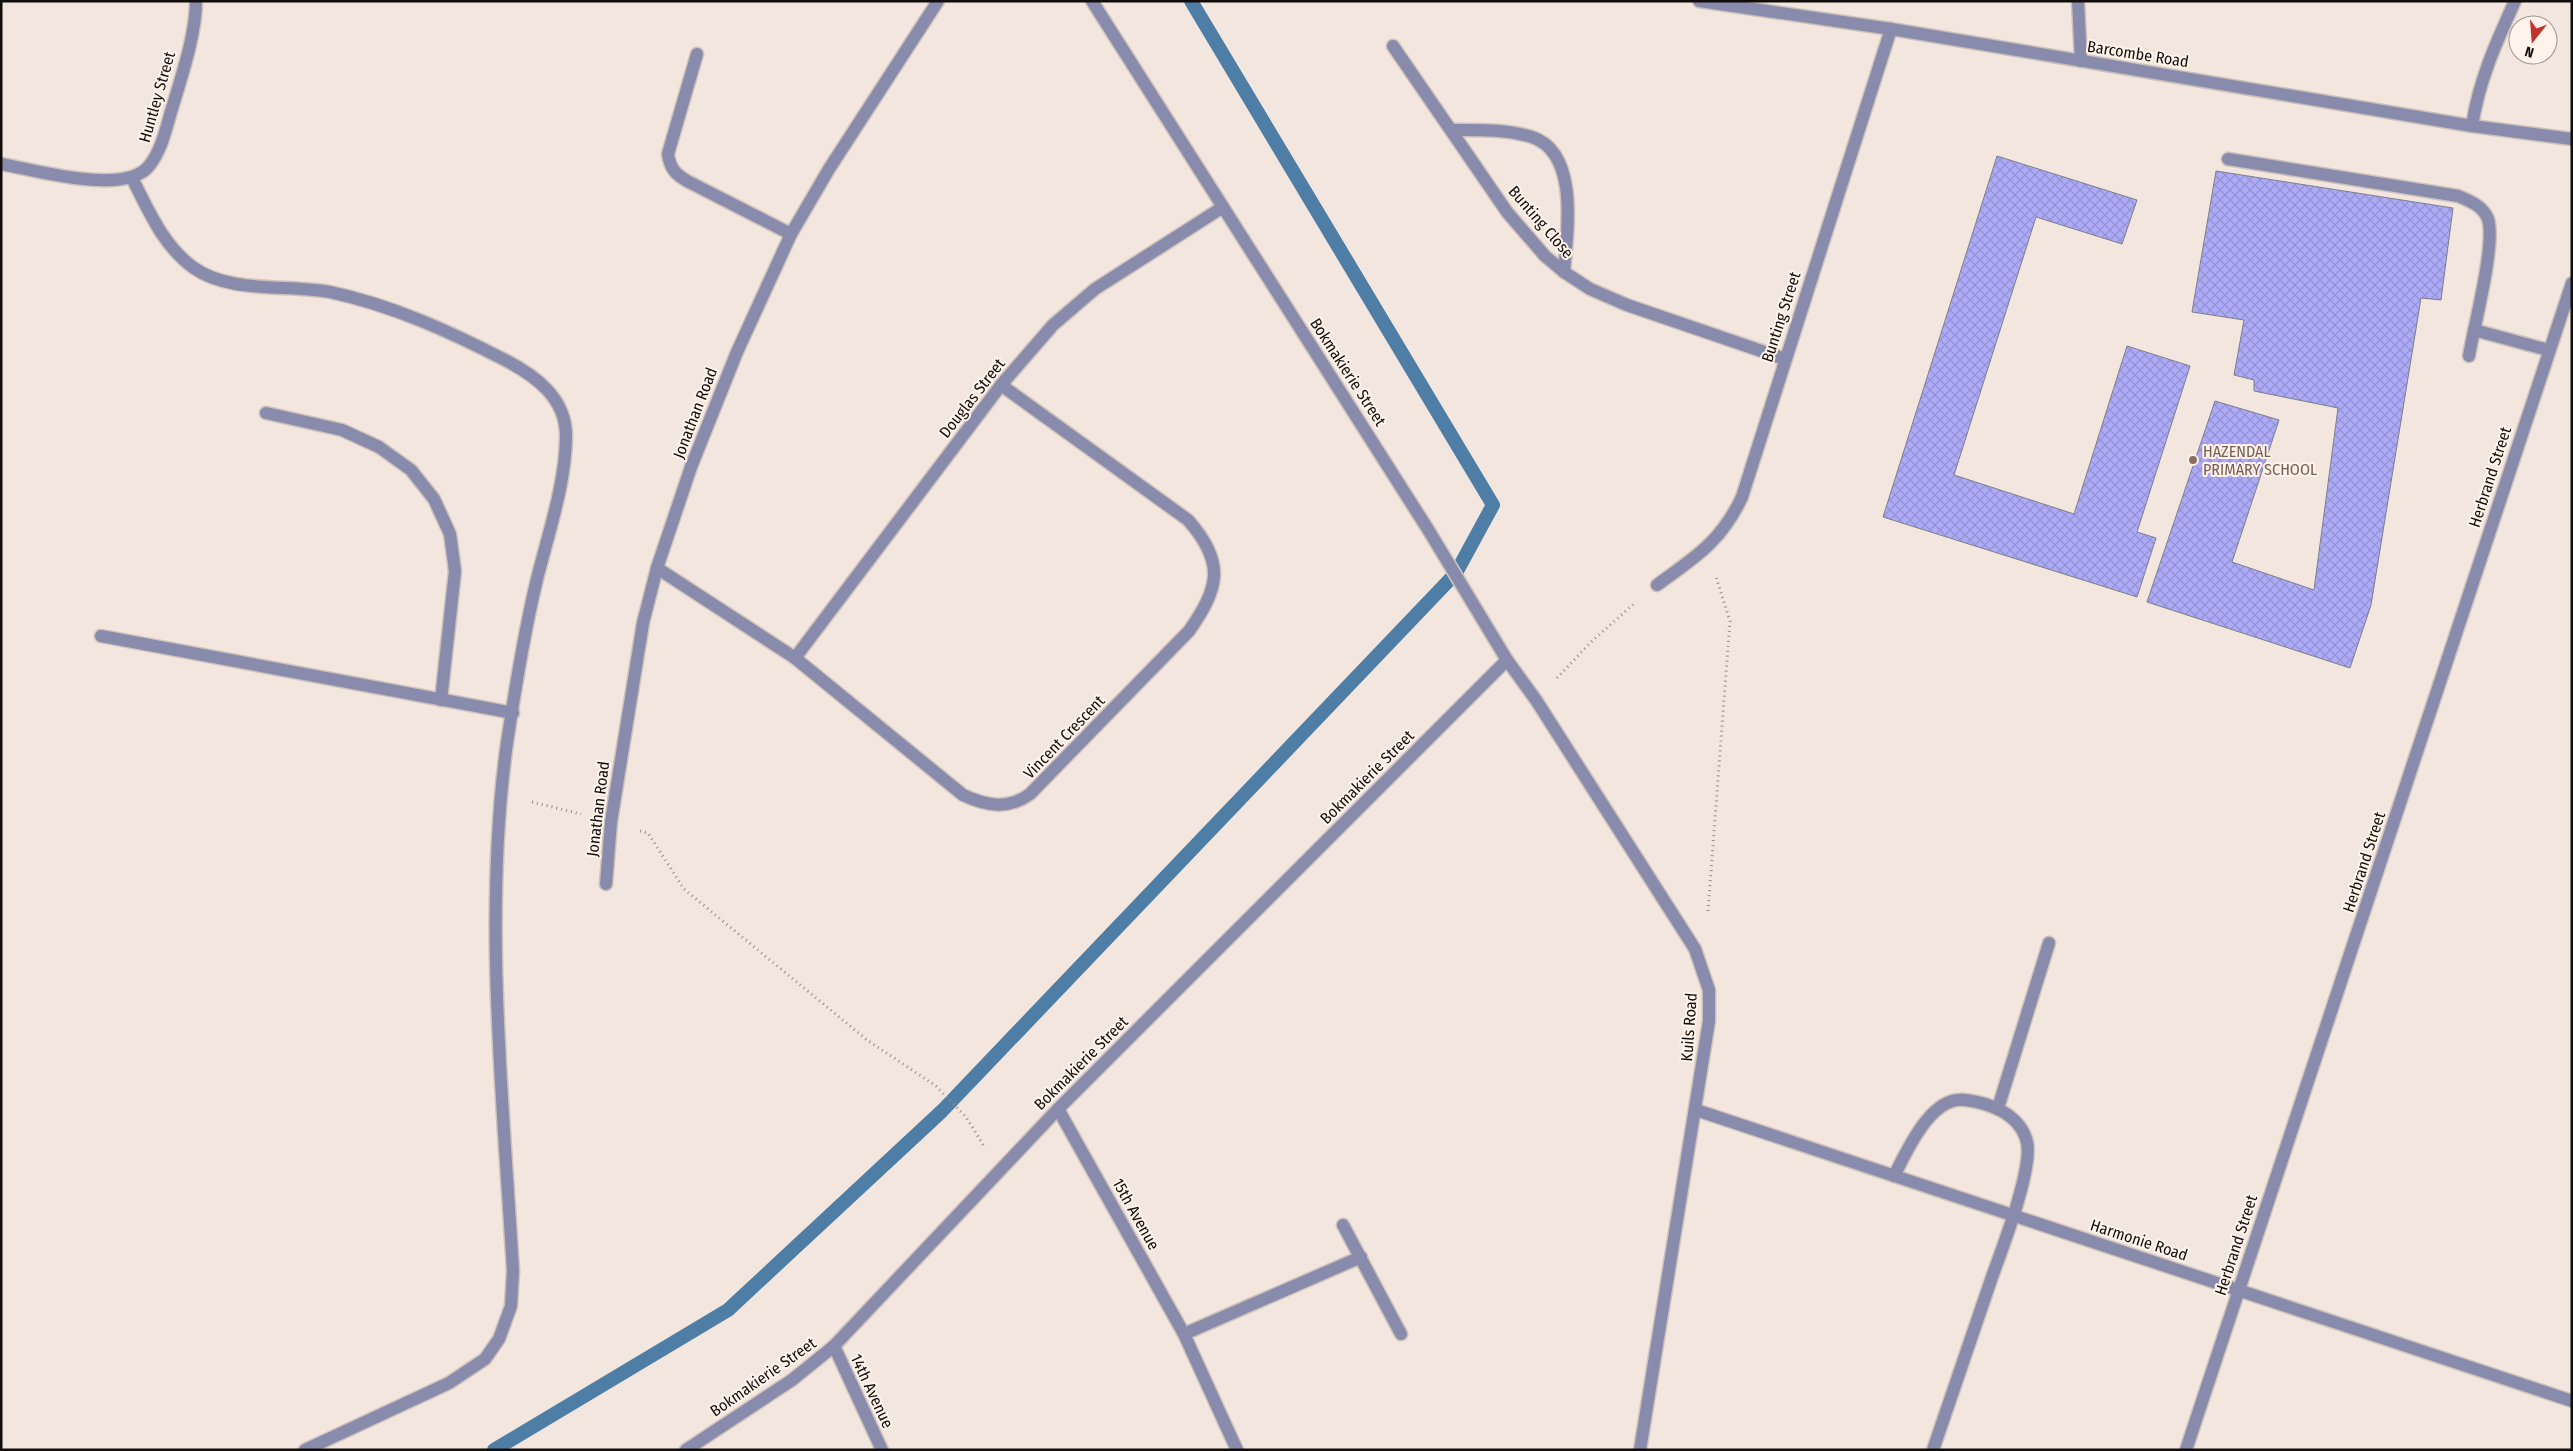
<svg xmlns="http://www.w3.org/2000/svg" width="2573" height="1451" font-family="'Fira Sans Condensed',sans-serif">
	<defs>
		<pattern id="building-cross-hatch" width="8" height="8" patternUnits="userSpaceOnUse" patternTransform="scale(1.25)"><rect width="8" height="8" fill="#adabf8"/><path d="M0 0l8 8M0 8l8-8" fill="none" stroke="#9492d3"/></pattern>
	</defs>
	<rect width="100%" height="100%" fill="#f2e6de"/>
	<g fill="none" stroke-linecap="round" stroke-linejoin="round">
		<polyline stroke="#4e7ea5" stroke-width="14" points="494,1450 728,1310 942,1111 1456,573 1493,505 1191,1"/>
	</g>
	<g fill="url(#building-cross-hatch)" stroke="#7d7e89">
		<polygon points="1997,156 2137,200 2122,244 2036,217 1954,475 2074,514 2127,346 2190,366 2137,532 2156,538 2137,597 1883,517"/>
		<polygon points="2216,171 2453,208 2441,300 2421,298 2371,605 2350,668 2147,602 2215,401 2279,420 2232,562 2314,590 2338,408 2254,391 2254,380 2234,375 2244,320 2192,312"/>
	</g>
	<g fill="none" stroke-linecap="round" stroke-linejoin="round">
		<defs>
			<g id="service">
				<path d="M697,54L668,154C670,168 675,174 687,181L791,234"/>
				<path d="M2228,159L2458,196C2470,201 2483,206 2488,219C2496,244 2474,326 2469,356"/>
				<path d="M132,178C149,211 163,246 194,268C231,294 288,284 330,292C391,305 449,331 505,360C536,376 566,398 566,436C566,482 548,535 537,579C524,633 515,689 507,743C483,914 503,1099 513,1271L511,1306L499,1339L485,1359L449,1383L305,1450"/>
				<polyline points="2474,330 2548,350"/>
				<polyline points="266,413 342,430 379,447 411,470 434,499 450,534 455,571 441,700"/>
				<polyline points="101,636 513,713"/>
				<polyline points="1998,1108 2049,943"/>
				<path d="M1894,1176C1907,1151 1931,1095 1965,1100C1990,1103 2020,1114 2027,1142C2033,1169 2002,1249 1992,1277C1972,1335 1953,1392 1933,1450"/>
			</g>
			<g id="minor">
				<polyline points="1092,1 1429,531 1507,660 1536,700 1695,949 1709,990 1709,1021 1640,1450"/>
				<polyline points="1699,1 1891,29 2472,126 2572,139"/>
				<polyline points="2078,1 2081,61"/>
				<polyline points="1393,46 1507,212 1545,256 1564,272 1590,289 1627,305 1785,359"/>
				<path d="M2472,126C2479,80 2496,43 2515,1"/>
				<path d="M1452,130C1478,130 1506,129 1532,137C1580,153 1567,234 1564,272"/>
				<path d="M1,164C35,170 125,196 149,166C163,149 167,123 174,102C183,72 196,32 196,1"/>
				<path d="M657,568L795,658L963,795C987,806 1008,810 1030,794L1189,631C1219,588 1226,563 1188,520L1001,385"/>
				<path d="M1657,585C1695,557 1721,542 1742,497L1891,29"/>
				<polyline points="795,658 1001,385 1053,325 1095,289 1223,207"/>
				<polyline points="606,884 611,822 643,623 657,568 691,467 737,352 791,234 829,169 938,1"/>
				<polyline points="1058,1109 1184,1334 1237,1450"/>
				<polyline points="1696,1110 2572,1401"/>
				<polyline points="1343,1225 1401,1334"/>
				<polyline points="1184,1334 1361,1257"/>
				<polyline points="834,1346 882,1450"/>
				<polyline points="686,1450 792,1380 834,1346 1058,1109 1507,660"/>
				<polyline points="2186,1450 2572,283"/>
			</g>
		</defs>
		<use href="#service" stroke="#cec3bc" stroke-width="15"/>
		<use href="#minor" stroke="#cec3bc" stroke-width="15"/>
		<g stroke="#978e88" stroke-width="3" stroke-dasharray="1 4" stroke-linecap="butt">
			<polyline points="1557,678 1593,640 1635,603"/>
			<polyline points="532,802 581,814"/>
			<polyline points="640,831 648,833 684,889 867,1040 936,1086 966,1117 984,1146"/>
			<polyline points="1708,911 1730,621 1716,577"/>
		</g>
		<use href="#service" stroke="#898bac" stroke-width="12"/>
		<use href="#minor" stroke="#898bac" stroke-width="12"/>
	</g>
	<circle fill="#8d6e63" stroke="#fff3eb" stroke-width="2" cx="2193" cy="460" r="5"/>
	<g text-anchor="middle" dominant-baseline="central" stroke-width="4" stroke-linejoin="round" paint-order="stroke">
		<g font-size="16" fill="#110d0b" stroke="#fff3eb">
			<text transform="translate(2138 54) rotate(9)">Barcombe Road</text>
			<text transform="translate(157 97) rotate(-74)">Huntley Street</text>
			<text transform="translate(1541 222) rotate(49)">Bunting Close</text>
			<text transform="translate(1781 317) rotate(-72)">Bunting Street</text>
			<text transform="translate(1348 372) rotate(57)">Bokmakierie Street</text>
			<text transform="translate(972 398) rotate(-52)">Douglas Street</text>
			<text transform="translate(695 413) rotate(-69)">Jonathan Road</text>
			<text transform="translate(2490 477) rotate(-72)">Herbrand Street</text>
			<text transform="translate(1064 737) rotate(-46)">Vincent Crescent</text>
			<text transform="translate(1367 777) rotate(-45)">Bokmakierie Street</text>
			<text transform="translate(598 809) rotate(-83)">Jonathan Road</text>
			<text transform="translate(2364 862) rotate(-72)">Herbrand Street</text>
			<text transform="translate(1689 1027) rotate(-86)">Kuils Road</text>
			<text transform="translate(1081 1063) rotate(-45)">Bokmakierie Street</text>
			<text transform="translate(1136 1214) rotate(61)">15th Avenue</text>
			<text transform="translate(2139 1240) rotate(18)">Harmonie Road</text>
			<text transform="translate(2236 1245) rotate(-72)">Herbrand Street</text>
			<text transform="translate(763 1377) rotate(-35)">Bokmakierie Street</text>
			<text transform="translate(872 1391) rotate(65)">14th Avenue</text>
		</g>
		<g font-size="16" fill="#785e54" stroke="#fff3eb" text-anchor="start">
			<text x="2203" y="451">HAZENDAL<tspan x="2203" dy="18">PRIMARY SCHOOL</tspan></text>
		</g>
	</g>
	<rect width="2573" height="1451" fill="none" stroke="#110d0b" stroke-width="5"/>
	<g transform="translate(2533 40) rotate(197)"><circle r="24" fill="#fff3eb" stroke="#a09791"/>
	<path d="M0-4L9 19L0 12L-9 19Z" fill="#c1332c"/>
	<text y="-8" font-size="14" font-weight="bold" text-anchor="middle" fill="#110d0b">N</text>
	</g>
</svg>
